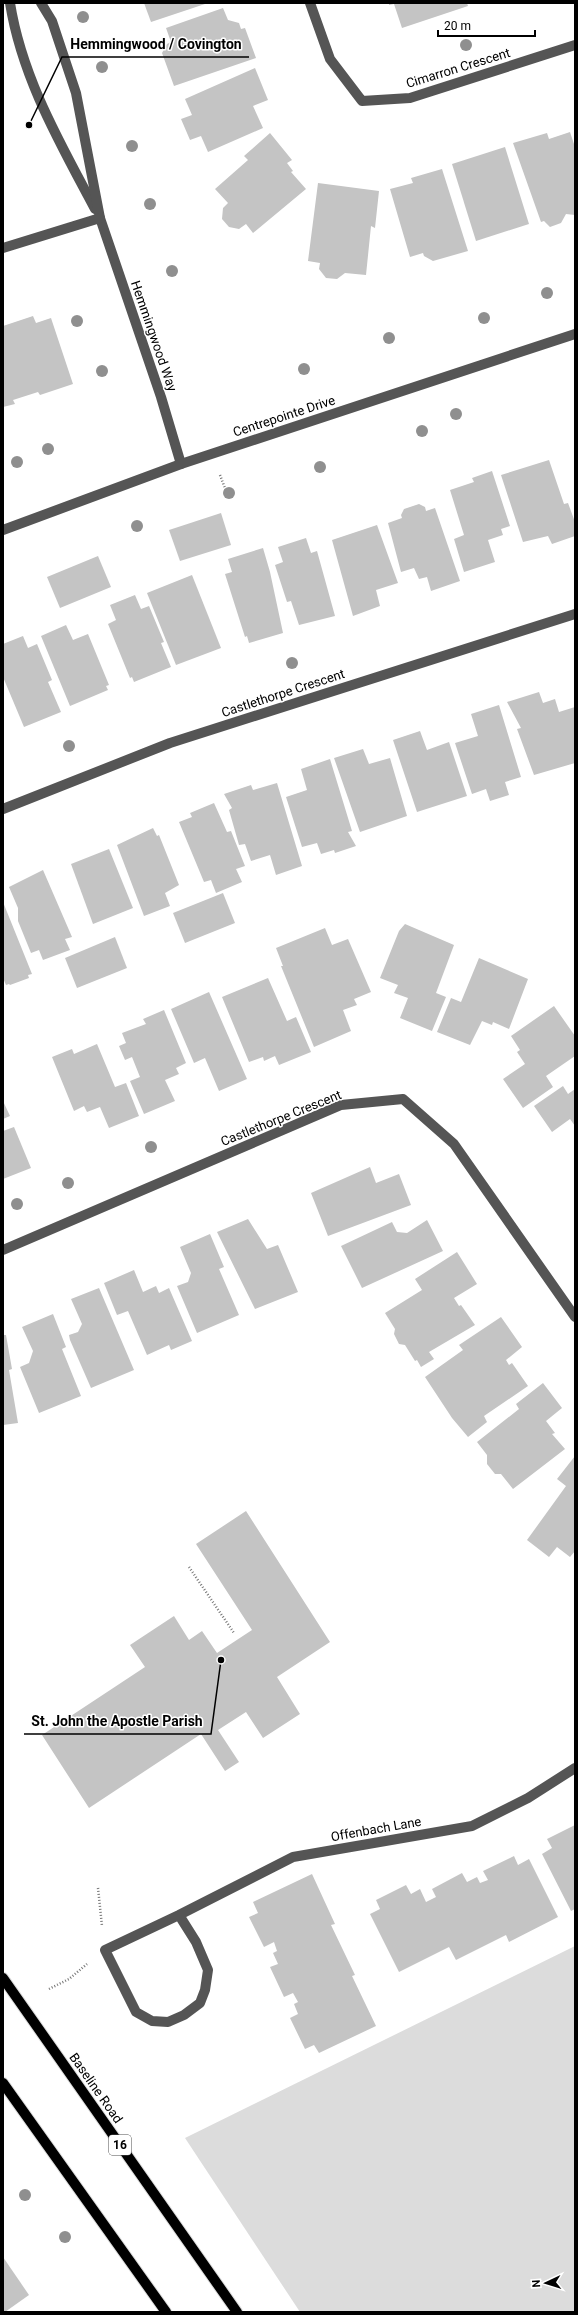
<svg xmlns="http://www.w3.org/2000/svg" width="578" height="2315" font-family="Roboto,sans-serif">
	<rect width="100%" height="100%" fill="#fff"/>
	<polygon fill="#dcdcdc" points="575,1946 575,2312 300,2312 185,2138"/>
	<g fill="#c4c4c4">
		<polygon points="144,3 208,3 151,22"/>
		<polygon points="389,3 467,3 468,6 402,28 394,4 389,5"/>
		<polygon points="223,8 228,20 239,23 241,29 245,28 256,58 174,86 162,53 167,44 171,42 166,28"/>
		<polygon points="255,68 268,100 253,106 263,128 208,152 201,136 190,140 181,119 192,115 185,99"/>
		<polygon points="570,132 575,147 575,215 566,214 561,223 550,227 544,221 541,222 513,143 547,133 549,139"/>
		<polygon points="270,133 292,160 287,163 293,171 291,172 306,189 253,233 246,224 239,229 229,227 222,219 223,208 228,203 215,189 248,160 244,156"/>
		<polygon points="505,147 529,224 476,241 452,164"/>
		<polygon points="442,169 468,251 433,261 424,256 423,253 410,257 390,189 413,183 411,178"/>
		<polygon points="318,183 379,191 375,228 371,226 366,275 345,273 337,279 326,278 319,269 320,263 308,261"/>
		<polygon points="33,316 36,323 51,318 73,384 40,395 38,392 13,400 15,404 3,407 3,326"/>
		<polygon points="549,460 564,504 568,503 575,522 575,536 552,544 548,536 523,542 501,475"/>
		<polygon points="492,471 510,526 501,529 503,535 488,540 495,562 464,572 454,539 464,535 450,490 474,482 472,478"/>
		<polygon points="419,504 425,507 426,511 435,508 460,581 431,591 427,577 419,579 414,568 401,572 388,523 402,518 401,515 404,509"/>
		<polygon points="221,513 231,545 180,561 169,530"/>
		<polygon points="377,525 398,583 376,590 380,606 353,616 332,540"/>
		<polygon points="306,538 311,553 317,551 335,616 299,625 291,601 287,602 275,565 283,562 278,547"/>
		<polygon points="263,548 270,572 283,633 249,643 247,636 245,637 225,574 232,572 228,559"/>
		<polygon points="98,556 111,587 60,608 47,577"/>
		<polygon points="192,575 221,648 176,665 147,593"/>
		<polygon points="135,595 141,609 149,606 164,642 161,643 171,667 134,682 132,677 130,678 108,624 116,620 110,605"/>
		<polygon points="66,625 73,640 88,634 109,685 106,686 108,690 70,706 41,636"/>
		<polygon points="23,636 28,648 37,644 52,680 48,682 61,712 24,727 3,677 3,644"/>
		<polygon points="539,692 543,703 555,699 559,712 575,707 575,763 534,775 517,729 521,728 507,702"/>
		<polygon points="499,705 521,777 505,782 509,795 490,801 486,789 472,794 455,743 478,736 471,714"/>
		<polygon points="420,731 427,750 449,742 467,796 417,812 393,740"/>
		<polygon points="363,749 369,764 390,758 407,816 360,832 334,758"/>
		<polygon points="330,759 352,831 348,832 356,846 335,853 334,850 321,854 317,843 302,847 286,797 307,790 301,769"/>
		<polygon points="277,783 302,866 276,875 270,855 251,861 245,844 239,845 229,810 232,808 224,794 251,785 253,790"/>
		<polygon points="214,803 227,832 231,831 245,866 236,869 242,882 216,893 211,880 204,882 179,822 192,817 190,813"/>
		<polygon points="153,828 157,836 159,835 179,885 165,893 170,906 144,916 117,845"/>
		<polygon points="109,849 133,908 93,924 71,864"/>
		<polygon points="43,870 72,937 65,939 70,950 43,960 39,950 31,953 18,921 18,908 9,887"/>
		<polygon points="223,893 235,923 185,943 173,913"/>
		<polygon points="3,902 32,974 28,975 29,978 10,985 9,984 6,985 3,978"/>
		<polygon points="405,924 454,945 436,993 446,997 432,1031 400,1018 408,998 394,993 398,985 380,978 399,931"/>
		<polygon points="325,928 332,945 348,939 371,992 354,999 357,1005 343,1010 351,1031 314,1047 281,966 283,966 276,948"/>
		<polygon points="115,937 127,968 77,988 65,958"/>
		<polygon points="479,958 528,979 509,1029 493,1022 492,1025 482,1021 470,1045 437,1032 451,998 461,1002"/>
		<polygon points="268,978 287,1021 296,1017 311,1052 279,1065 275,1056 264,1061 263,1057 249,1062 222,997"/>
		<polygon points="209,992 247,1079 219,1091 205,1058 194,1063 171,1009"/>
		<polygon points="554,1006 575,1036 575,1056 546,1076 553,1087 523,1108 503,1079 525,1064 517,1052 520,1050 511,1036"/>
		<polygon points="164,1010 186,1063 176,1068 179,1074 165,1080 175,1101 144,1114 130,1081 140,1077 132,1057 125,1060 119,1046 126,1043 122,1033 146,1024 143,1019"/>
		<polygon points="97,1044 115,1087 126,1083 139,1116 109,1128 100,1107 87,1112 84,1106 74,1111 52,1057 72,1049 74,1054"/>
		<polygon points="563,1086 568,1094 575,1089 575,1126 570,1119 552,1132 534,1106"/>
		<polygon points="3,1101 10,1116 3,1119"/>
		<polygon points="14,1127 31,1168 3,1179 3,1131"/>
		<polygon points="370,1167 376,1183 399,1174 411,1205 328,1236 311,1193"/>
		<polygon points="248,1219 267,1249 278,1245 298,1292 255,1309 217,1232"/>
		<polygon points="427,1220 443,1251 362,1288 341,1246 392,1222 397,1232 407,1233"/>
		<polygon points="210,1234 224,1267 219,1269 239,1315 197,1333 177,1286 188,1282 191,1273 180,1247"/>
		<polygon points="457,1252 477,1284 454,1298 459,1306 461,1305 475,1325 429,1352 434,1359 421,1367 417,1360 415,1361 405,1345 399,1344 394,1334 395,1329 385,1313 422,1290 415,1279"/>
		<polygon points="134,1270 143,1292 156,1286 159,1293 169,1288 192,1341 171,1350 169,1345 147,1355 128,1311 117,1315 104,1283"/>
		<polygon points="99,1288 134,1370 91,1388 70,1340 69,1335 78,1332 82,1324 71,1299"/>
		<polygon points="53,1314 66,1347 62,1349 81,1396 39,1413 20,1367 29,1363 33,1351 22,1327"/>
		<polygon points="501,1317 522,1347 506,1360 509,1365 512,1363 528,1386 484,1416 487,1422 468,1437 452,1418 425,1377 463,1350 459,1345"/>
		<polygon points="3,1335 6,1335 12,1369 9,1370 18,1423 3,1425"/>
		<polygon points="543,1383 562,1408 546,1421 555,1433 552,1434 565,1449 513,1489 501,1474 495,1474 487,1464 487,1455 477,1442 519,1409 516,1404"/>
		<polygon points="575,1456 575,1551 570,1557 557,1547 549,1557 527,1540 566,1486 557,1479"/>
		<polygon points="246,1511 330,1642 277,1677 300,1714 263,1738 246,1712 218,1730 239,1762 225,1771 201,1734 89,1808 42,1735 145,1667 130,1645 174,1616 189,1640 202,1631 217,1653 252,1630 196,1544"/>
		<polygon points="575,1825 575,1909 571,1911 542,1854 552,1848 547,1839"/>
		<polygon points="514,1856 518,1865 529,1859 558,1917 509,1942 506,1935 456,1960 449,1947 399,1972 370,1914 380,1909 376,1900 406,1885 411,1894 420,1889 426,1902 436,1897 432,1889 462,1873 467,1882 477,1877 480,1883 488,1880 483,1871"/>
		<polygon points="312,1874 335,1924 331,1925 355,1975 352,1976 376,2026 319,2053 314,2045 305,2049 290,2018 298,2014 294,2004 298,2002 293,1993 284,1997 270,1967 278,1964 273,1953 277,1951 274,1942 264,1947 249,1917 258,1913 253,1902"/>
		<polygon points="3,2257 29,2295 5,2312 3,2312"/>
	</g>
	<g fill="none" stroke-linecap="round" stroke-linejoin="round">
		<defs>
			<g id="major">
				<polyline points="3,1978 237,2312"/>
				<polyline points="3,2083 166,2312"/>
			</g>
		</defs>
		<use href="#major" stroke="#dbdbdb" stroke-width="12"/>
		<g stroke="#777" stroke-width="2.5" stroke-dasharray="1 2" stroke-linecap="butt">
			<polyline points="220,475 226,491"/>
			<polyline points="189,1567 234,1633"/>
			<polyline points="98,1888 102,1926"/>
			<polyline points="49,1989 69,1979 87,1964"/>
		</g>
		<g stroke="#555" stroke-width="10">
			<path d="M10,3C22,78 60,143 95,209"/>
			<polyline points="41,3 52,21 76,93 100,218 161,397 181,464"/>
			<polyline points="310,3 330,59 362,101 410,98 575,45"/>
			<polyline points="3,248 100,218"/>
			<polyline points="3,530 181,464 575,334"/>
			<polyline points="3,809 170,743 575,614"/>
			<polyline points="3,1250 341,1105 403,1099 454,1144 575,1317"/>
			<polyline points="179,1915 196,1942 208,1970 205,1990 200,2003 184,2015 168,2022 152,2021 136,2012 105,1950 179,1915 293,1857 472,1826 528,1798 575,1768"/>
		</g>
		<use href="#major" stroke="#000" stroke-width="10"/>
	</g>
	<g fill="#8f8f8f">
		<circle cx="83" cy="17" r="6"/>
		<circle cx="466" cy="45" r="6"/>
		<circle cx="102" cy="67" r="6"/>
		<circle cx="132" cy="146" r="6"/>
		<circle cx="150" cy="204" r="6"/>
		<circle cx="172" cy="271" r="6"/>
		<circle cx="547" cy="293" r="6"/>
		<circle cx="484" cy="318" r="6"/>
		<circle cx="77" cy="321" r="6"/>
		<circle cx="389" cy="338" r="6"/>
		<circle cx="304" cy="369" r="6"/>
		<circle cx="102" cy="371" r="6"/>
		<circle cx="456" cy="414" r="6"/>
		<circle cx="422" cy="431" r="6"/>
		<circle cx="48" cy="449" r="6"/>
		<circle cx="17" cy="462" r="6"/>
		<circle cx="320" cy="467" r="6"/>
		<circle cx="229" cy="493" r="6"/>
		<circle cx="137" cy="526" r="6"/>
		<circle cx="292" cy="663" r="6"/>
		<circle cx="69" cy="746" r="6"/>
		<circle cx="151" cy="1147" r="6"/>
		<circle cx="68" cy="1183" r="6"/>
		<circle cx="17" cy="1204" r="6"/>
		<circle cx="25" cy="2195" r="6"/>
		<circle cx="65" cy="2237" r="6"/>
	</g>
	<g text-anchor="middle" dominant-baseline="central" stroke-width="3" stroke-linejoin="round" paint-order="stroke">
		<rect fill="#fff" stroke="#4c4c4c" stroke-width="1" x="109" y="2135" width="22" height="20" rx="3"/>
		<g font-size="12" font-weight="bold" fill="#000">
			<text x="120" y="2145">16</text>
		</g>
		<g font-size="13" fill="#000" stroke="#fff">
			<text transform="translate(458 68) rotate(-17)">Cimarron Crescent</text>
			<text transform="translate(154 336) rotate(71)">Hemmingwood Way</text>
			<text transform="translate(284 416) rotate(-18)">Centrepointe Drive</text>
			<text transform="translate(283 693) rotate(-18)">Castlethorpe Crescent</text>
			<text transform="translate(281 1118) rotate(-22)">Castlethorpe Crescent</text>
			<text transform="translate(376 1829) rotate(-10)">Offenbach Lane</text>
			<text transform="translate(96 2088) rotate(55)">Baseline Road</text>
		</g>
	</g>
	<path fill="none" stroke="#000" stroke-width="1.5" d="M29 125L62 57H249M221 1660L211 1734H24"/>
	<g fill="#000" stroke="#fff" stroke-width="1.5">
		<circle cx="29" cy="125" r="4"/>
		<circle cx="221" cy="1660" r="4"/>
	</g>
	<g font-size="14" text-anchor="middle" font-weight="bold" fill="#000" stroke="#fff" stroke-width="3" stroke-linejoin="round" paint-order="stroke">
		<text x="156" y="49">Hemmingwood / Covington</text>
		<text x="117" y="1726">St. John the Apostle Parish</text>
	</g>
	<rect width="578" height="2315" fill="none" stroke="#000000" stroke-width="8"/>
	<g transform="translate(546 2283) rotate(266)" stroke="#ffffff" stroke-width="3" paint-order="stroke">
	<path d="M0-3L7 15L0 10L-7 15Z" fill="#000000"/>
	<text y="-6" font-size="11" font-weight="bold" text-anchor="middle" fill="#000000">N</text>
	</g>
	<path d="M438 30v6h97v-6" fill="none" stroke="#000000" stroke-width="2"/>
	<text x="444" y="30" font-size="12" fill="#000000" stroke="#ffffff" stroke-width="3" paint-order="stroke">20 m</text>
</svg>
